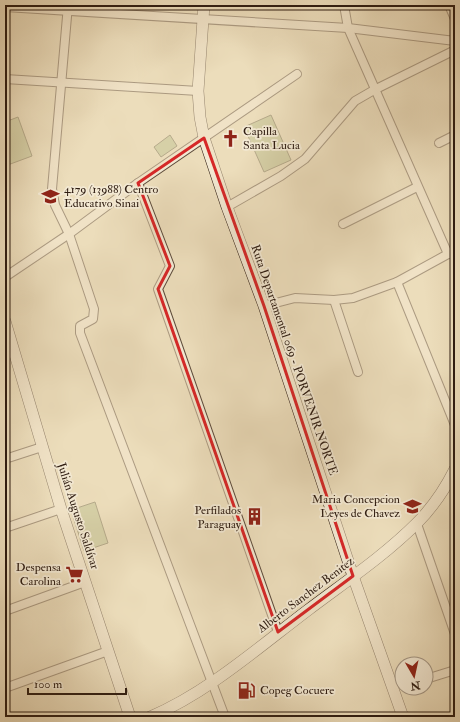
<svg xmlns="http://www.w3.org/2000/svg" width="460" height="722" font-family="'IM FELL Double Pica',serif">
	<rect width="100%" height="100%" fill="#ecddbb"/>
	<filter id="stains"><feTurbulence type="fractalNoise" baseFrequency=".005" numOctaves="4"/><feColorMatrix values="0 0 0 0 .2 0 0 0 0 .09 0 0 0 0 .02 0 0 0 .5 -.17"/></filter>
	<radialGradient id="worn" r=".72"><stop offset=".6" stop-color="#630" stop-opacity="0"/><stop offset="1" stop-color="#630" stop-opacity=".3"/></radialGradient>
	<g fill="#bac08e" stroke="#746e50">
		<polygon points="271,115 291,160 264,172 244,127"/>
		<polygon points="18,117 32,156 5,166 5,122"/>
		<polygon points="170,135 177,146 161,157 154,147"/>
		<polygon points="95,502 108,543 84,551 71,510"/>
	</g>
	<g fill="none" stroke-linecap="round" stroke-linejoin="round">
		<defs>
			<polyline id="lane" points="448,254 455,260"/>
			<g id="street">
				<polyline points="68,5 52,189 55,205 69,234 94,309 93,319 80,326 80,333 225,717"/>
				<polyline points="449,5 455,19"/>
				<polyline points="5,7 348,28 455,41"/>
				<polyline points="5,79 198,91"/>
				<polyline points="439,143 455,135"/>
				<polyline points="138,183 170,266 158,289 278,632"/>
				<polyline points="227,207 281,176 305,159 355,101 374,90 455,50"/>
				<polyline points="343,224 417,187"/>
				<polyline points="5,277 69,234 138,183 297,74"/>
				<polyline points="397,282 455,425"/>
				<polyline points="334,300 358,372"/>
				<polyline points="264,306 295,298 334,300 353,298 397,282 448,254 348,28 344,5"/>
				<polyline points="5,459 42,447"/>
				<polyline points="417,524 455,634"/>
				<polyline points="5,528 61,509"/>
				<polyline points="5,611 85,582"/>
				<polyline points="426,679 455,670"/>
				<polyline points="5,688 108,651"/>
			</g>
			<g id="secondary">
				<polyline points="204,5 198,91 200,117 204,138 227,207 264,306 353,576 403,717"/>
				<polyline points="5,321 61,509 130,717"/>
				<path d="M150,717C207,693 259,647 308,610C345,582 384,556 417,523C433,507 445,489 455,469"/>
			</g>
		</defs>
		<use href="#lane" stroke="#5e4c3c" stroke-width="5.5"/>
		<use href="#street" stroke="#5e4c3c" stroke-width="10"/>
		<use href="#secondary" stroke="#2e1c11" stroke-width="12"/>
		<use href="#lane" stroke="#f3e9d3" stroke-width="4"/>
		<use href="#street" stroke="#f3e9d3" stroke-width="8"/>
		<use href="#secondary" stroke="#f3e9d3" stroke-width="11"/>
	</g>
	<path d="M0 0H460V722H0ZM204,138L264,306L353,576L278,632L158,289L170,266L138,183Z" fill="#ecddbb" fill-opacity=".55" fill-rule="evenodd"/>
	<path fill="none" stroke="#d62828" stroke-width="3" stroke-linejoin="round" d="M204,138L264,306L353,576L278,632L158,289L170,266L138,183Z"/>
	<defs>
		<symbol id="church-bare" viewBox="-9 -9 18 18"><path d="M-1.2-6h2.4v3.5h3.3v2.4h-3.3V6h-2.4V-.1h-3.3v-2.4h3.3Z" fill="#8f2418" stroke="#f3e9d3" stroke-width="2.5" paint-order="stroke"/></symbol>
		<symbol id="school-bare" viewBox="-9 -9 18 18"><path d="M0-5L7-2L0 1L-7-2ZM-4 1L0 2.5L4 1V4Q0 6-4 4Z" fill="#8f2418" stroke="#f3e9d3" stroke-width="2.5" paint-order="stroke"/></symbol>
		<symbol id="building-bare" viewBox="-9 -9 18 18"><path d="M-4-6H4V6H1V3H-1V6H-4ZM-2.5-4.3h1.7v1.8h-1.7ZM.8-4.3h1.7v1.8H.8ZM-2.5-1h1.7V.8h-1.7ZM.8-1h1.7V.8H.8Z" fill="#8f2418" stroke="#f3e9d3" stroke-width="2.5" paint-order="stroke"/></symbol>
		<symbol id="supermarket-bare" viewBox="-9 -9 18 18"><path d="M-6-5.5h2.5l.6 2H6L4.5 2H-2.5L-4.4-4H-6ZM-1.5 3.2a1.3 1.3 0 1 0 .1 0ZM3 3.2a1.3 1.3 0 1 0 .1 0Z" fill="#8f2418" stroke="#f3e9d3" stroke-width="2.5" paint-order="stroke"/></symbol>
		<symbol id="fuel-bare" viewBox="-9 -9 18 18"><path d="M-5.5-6h7V0h2V4h1.3V-2.5L3-4.5l.8-.8L6-3V5H2.5V1h-1V6h-7ZM-4.2-4.7v3.2H.2V-4.7Z" fill="#8f2418" stroke="#f3e9d3" stroke-width="2.5" paint-order="stroke"/></symbol>
	</defs>
	<g fill-rule="evenodd">
		<use href="#church-bare" x="218" y="126" width="25" height="25"/>
		<use href="#school-bare" x="38" y="184" width="25" height="25"/>
		<use href="#school-bare" x="400" y="494" width="25" height="25"/>
		<use href="#building-bare" x="242" y="504" width="25" height="25"/>
		<use href="#supermarket-bare" x="62" y="562" width="25" height="25"/>
		<use href="#fuel-bare" x="234" y="678" width="25" height="25"/>
	</g>
	<g text-anchor="middle" dominant-baseline="central" stroke-width="3.5" stroke-linejoin="round" paint-order="stroke">
		<g font-size="12" fill="#2e1c11" stroke="#f3e9d3" text-anchor="start">
			<text x="243" y="131">Capilla<tspan x="243" dy="14">Santa Lucia</tspan></text>
			<text x="64" y="189">4179 (13988) Centro<tspan x="64" dy="14">Educativo Sinai</tspan></text>
			<text x="400" y="499" text-anchor="end">Maria Concepcion<tspan x="400" dy="14">Leyes de Chavez</tspan></text>
			<text x="241" y="510" text-anchor="end">Perfilados<tspan x="241" dy="14">Paraguay</tspan></text>
			<text x="61" y="567" text-anchor="end">Despensa<tspan x="61" dy="14">Carolina</tspan></text>
			<text x="260" y="690">Copeg Cocuere</text>
		</g>
		<g font-size="12" fill="#2e1c11" stroke="#f3e9d3">
			<text transform="translate(294 360) rotate(71)">Ruta Departamental 069 - PORVENIR NORTE</text>
			<text transform="translate(78 516) rotate(72)">Julián Augusto Saldívar</text>
			<text transform="translate(306 595) rotate(-37)">Alberto Sanchez Benitez</text>
		</g>
	</g>
	<rect width="460" height="722" fill="none" stroke="#ecddbb" stroke-width="20"/>
	<rect x="6" y="6" width="448" height="710" fill="none" stroke="#2e1c11" stroke-width="2"/>
	<rect x="10" y="10" width="440" height="702" fill="none" stroke="#2e1c11"/>
	<g transform="translate(414 676) rotate(171)"><circle r="19" fill="#f3e9d3" stroke="#a49785"/>
	<path d="M0-3L7 15L0 10L-7 15Z" fill="#8f2418"/>
	<text y="-6" font-size="11" font-weight="bold" text-anchor="middle" fill="#2e1c11">N</text>
	</g>
	<path d="M28 688v6h98v-6" fill="none" stroke="#2e1c11" stroke-width="2"/>
	<text x="34" y="688" font-size="12" fill="#2e1c11" stroke="#f3e9d3" stroke-width="3" paint-order="stroke">100 m</text>
	<rect width="100%" height="100%" filter="url(#stains)"/>
	<rect width="100%" height="100%" fill="url(#worn)"/>
</svg>
